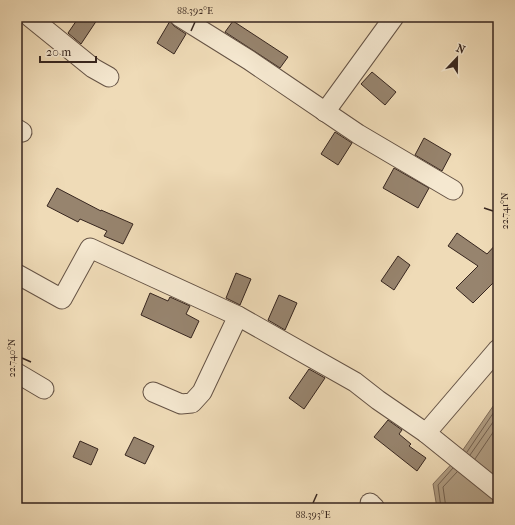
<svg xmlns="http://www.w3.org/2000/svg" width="515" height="525" font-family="'IM FELL French Canon',serif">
	<rect width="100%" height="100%" fill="#efdbb7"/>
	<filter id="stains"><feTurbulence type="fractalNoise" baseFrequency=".005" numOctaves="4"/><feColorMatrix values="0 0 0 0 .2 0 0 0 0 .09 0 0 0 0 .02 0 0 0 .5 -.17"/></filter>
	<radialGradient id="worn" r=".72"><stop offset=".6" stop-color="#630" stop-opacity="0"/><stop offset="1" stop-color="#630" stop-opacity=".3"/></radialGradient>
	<polygon fill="#b09d83" stroke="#806d5b" points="498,399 498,508 437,508 433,484 458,457"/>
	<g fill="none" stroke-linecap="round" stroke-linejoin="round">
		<g stroke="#746251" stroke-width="1">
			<polyline points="467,452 498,406"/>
			<polyline points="470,455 498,415"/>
			<polyline points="475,459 498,425"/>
			<polyline points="441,508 438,485 453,468"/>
			<polyline points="446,508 443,487 457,472"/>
		</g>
	</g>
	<g fill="#97846e" stroke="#37261f">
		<polygon points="79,17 99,17 81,44 68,33"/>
		<polygon points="170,21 174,26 186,34 174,54 157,43"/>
		<polygon points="233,21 288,57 280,68 225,32"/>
		<polygon points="372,72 396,92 385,105 361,84"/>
		<polygon points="335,132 352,143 338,165 321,154"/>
		<polygon points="424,138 451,154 442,171 415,155"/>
		<polygon points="394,168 429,188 418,208 383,188"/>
		<polygon points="57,188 101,211 101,210 133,224 123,244 104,236 107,231 80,219 78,222 47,206"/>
		<polygon points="457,233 487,254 498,242 498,278 473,303 456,288 478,266 448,246"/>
		<polygon points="398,256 410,265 394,290 381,281"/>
		<polygon points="236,273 251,279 240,305 226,298"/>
		<polygon points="150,293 168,301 170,297 190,306 186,314 199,321 191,338 141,315"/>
		<polygon points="279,295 297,303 285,330 268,320"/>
		<polygon points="309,369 325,378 304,409 289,398"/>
		<polygon points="388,420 402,430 399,434 411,444 409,446 426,458 417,471 374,437"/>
		<polygon points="134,437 154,446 145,464 125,455"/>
		<polygon points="80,441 98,449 91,465 73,457"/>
	</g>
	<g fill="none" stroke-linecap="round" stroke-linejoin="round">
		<defs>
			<g id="street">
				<polyline points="30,17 93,68 109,77"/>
				<polyline points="180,17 249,60 358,134 453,190"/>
				<polyline points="325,112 394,17"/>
				<polyline points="17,129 22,132"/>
				<polyline points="17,274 62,299 90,248 238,316 355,382 378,400 426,433 498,491"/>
				<polyline points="17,373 44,389"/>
				<polyline points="153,392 181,404 192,403 202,392 238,316"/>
				<polyline points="426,433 498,349"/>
				<polyline points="370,503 375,508"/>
			</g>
		</defs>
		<use href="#street" stroke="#655345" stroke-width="21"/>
		<use href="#street" stroke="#f5e8d0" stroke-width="19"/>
	</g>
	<path fill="none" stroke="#37261f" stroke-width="1.5" d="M191,31L195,22M484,208L493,211M22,358L31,362M313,503L317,494"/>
	<rect width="515" height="525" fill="none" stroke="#efdbb7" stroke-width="44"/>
	<g transform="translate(457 58) rotate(22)" stroke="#f5e8d0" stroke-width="3" paint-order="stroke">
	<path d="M0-3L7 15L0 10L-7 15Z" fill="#37261f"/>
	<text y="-6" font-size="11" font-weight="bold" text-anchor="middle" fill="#37261f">N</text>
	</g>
	<path d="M40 56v6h56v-6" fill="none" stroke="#37261f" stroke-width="2"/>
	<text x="46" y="56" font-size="12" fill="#37261f" stroke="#f5e8d0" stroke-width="3" paint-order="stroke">20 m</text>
	<rect x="22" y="22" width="471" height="481" fill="none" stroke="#37261f" stroke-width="1.5"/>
	<g font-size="10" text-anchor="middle" fill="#37261f">
		<text x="195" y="14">88.392°E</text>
		<text transform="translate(504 211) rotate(-90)" y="4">22.741°N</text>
		<text transform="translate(11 358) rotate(-90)" y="4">22.740°N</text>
		<text x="313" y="518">88.393°E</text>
	</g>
	<rect width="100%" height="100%" filter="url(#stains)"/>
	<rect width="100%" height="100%" fill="url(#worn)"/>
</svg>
